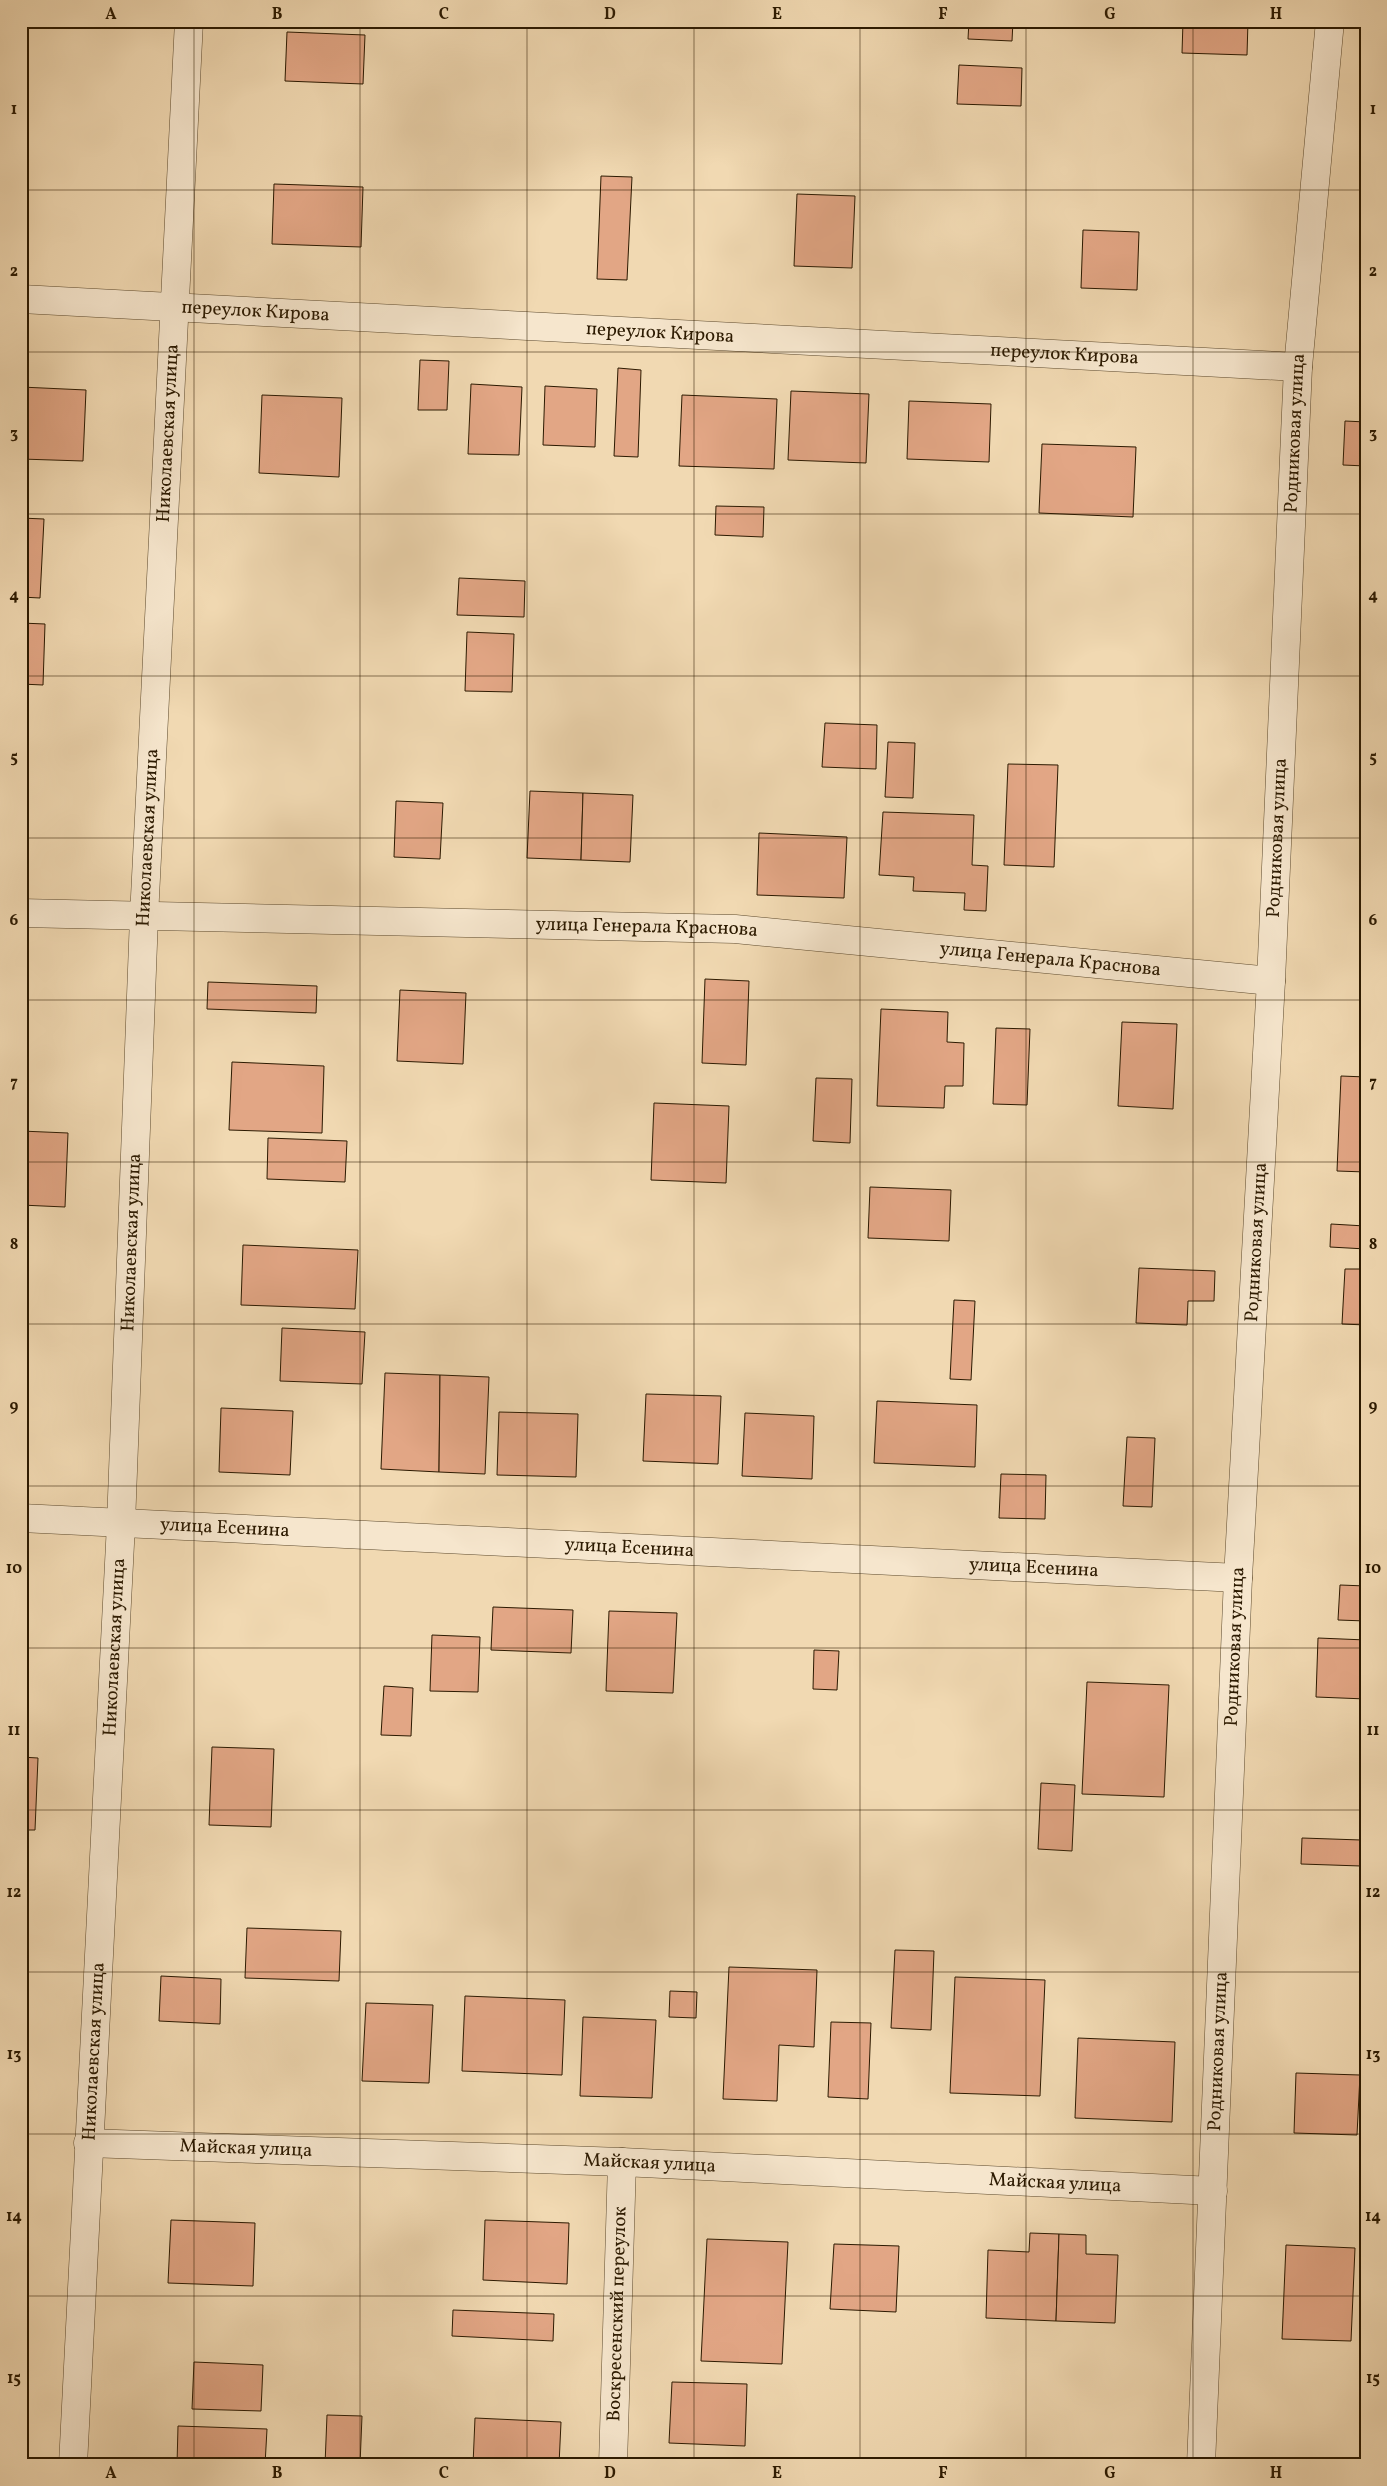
<svg xmlns="http://www.w3.org/2000/svg" width="1387" height="2486" font-family="Vollkorn,serif">
	<rect width="100%" height="100%" fill="#f1d9b2"/>
	<filter id="stains"><feTurbulence type="fractalNoise" baseFrequency=".004" numOctaves="4"/><feColorMatrix values="0 0 0 0 .2 0 0 0 0 .09 0 0 0 0 .02 0 0 0 .5 -.17"/></filter>
	<radialGradient id="worn" r=".72"><stop offset=".6" stop-color="#630" stop-opacity="0"/><stop offset="1" stop-color="#630" stop-opacity=".3"/></radialGradient>
	<g fill="#e2a685" stroke="#2c1a01">
		<polygon points="969,21 1013,21 1012,41 968,39"/>
		<polygon points="1183,21 1248,21 1247,55 1182,53"/>
		<polygon points="287,32 365,35 363,84 285,81"/>
		<polygon points="959,65 1022,68 1021,106 957,104"/>
		<polygon points="601,176 632,177 627,280 597,279"/>
		<polygon points="274,184 363,187 361,247 272,244"/>
		<polygon points="797,194 855,196 852,268 794,266"/>
		<polygon points="1083,230 1139,232 1137,290 1081,288"/>
		<polygon points="420,360 449,361 447,410 418,410"/>
		<polygon points="618,368 641,370 638,457 614,456"/>
		<polygon points="471,384 522,387 519,455 468,454"/>
		<polygon points="545,386 597,389 595,447 543,445"/>
		<polygon points="21,387 86,390 83,461 21,459"/>
		<polygon points="791,391 869,394 866,463 788,460"/>
		<polygon points="262,395 342,398 339,477 259,473"/>
		<polygon points="682,395 777,399 774,469 679,466"/>
		<polygon points="909,401 991,404 989,462 907,459"/>
		<polygon points="1345,421 1366,422 1366,466 1343,465"/>
		<polygon points="1042,444 1136,447 1133,517 1039,513"/>
		<polygon points="716,506 764,507 763,537 715,535"/>
		<polygon points="21,518 44,519 40,598 21,597"/>
		<polygon points="1364,568 1366,568 1366,617 1361,617"/>
		<polygon points="459,578 525,581 524,617 457,615"/>
		<polygon points="21,623 45,624 43,685 21,684"/>
		<polygon points="467,632 514,634 512,692 465,691"/>
		<polygon points="21,713 26,713 22,797 21,797"/>
		<polygon points="825,723 877,725 876,769 822,767"/>
		<polygon points="888,742 915,743 913,798 885,797"/>
		<polygon points="1008,764 1058,765 1054,867 1004,865"/>
		<polygon points="530,791 583,793 581,860 527,858"/>
		<polygon points="583,793 633,795 630,862 581,860"/>
		<polygon points="396,801 443,803 440,859 394,857"/>
		<polygon points="883,812 974,815 972,865 988,866 986,911 964,910 965,893 913,891 914,877 879,875"/>
		<polygon points="759,833 847,837 844,898 757,895"/>
		<polygon points="705,979 749,981 746,1065 702,1063"/>
		<polygon points="208,982 317,986 316,1013 207,1009"/>
		<polygon points="400,990 466,993 463,1064 397,1061"/>
		<polygon points="881,1009 948,1012 947,1042 964,1043 963,1086 945,1086 944,1108 877,1106"/>
		<polygon points="1122,1022 1177,1024 1173,1109 1118,1106"/>
		<polygon points="996,1028 1030,1029 1027,1105 993,1104"/>
		<polygon points="232,1062 324,1066 322,1133 229,1130"/>
		<polygon points="1341,1076 1366,1077 1366,1172 1337,1171"/>
		<polygon points="816,1078 852,1079 850,1143 813,1141"/>
		<polygon points="654,1103 729,1106 726,1183 651,1180"/>
		<polygon points="21,1131 68,1133 65,1207 21,1205"/>
		<polygon points="268,1138 347,1141 345,1182 267,1179"/>
		<polygon points="870,1187 951,1190 949,1241 868,1238"/>
		<polygon points="1366,1206 1366,1249 1330,1247 1331,1224 1365,1226"/>
		<polygon points="243,1245 358,1250 355,1309 241,1305"/>
		<polygon points="1139,1268 1215,1271 1214,1301 1188,1301 1187,1325 1136,1323"/>
		<polygon points="1345,1269 1366,1269 1366,1325 1342,1324"/>
		<polygon points="954,1300 975,1301 971,1380 950,1379"/>
		<polygon points="282,1328 365,1332 362,1384 280,1381"/>
		<polygon points="385,1373 440,1375 439,1472 381,1469"/>
		<polygon points="440,1375 489,1377 485,1474 439,1472"/>
		<polygon points="646,1394 721,1396 718,1464 643,1461"/>
		<polygon points="877,1401 977,1405 975,1467 874,1463"/>
		<polygon points="221,1408 293,1411 290,1475 219,1472"/>
		<polygon points="499,1412 578,1414 576,1477 497,1475"/>
		<polygon points="745,1413 814,1416 812,1479 742,1476"/>
		<polygon points="1127,1437 1155,1438 1152,1507 1123,1506"/>
		<polygon points="1001,1474 1046,1475 1045,1519 999,1518"/>
		<polygon points="1340,1585 1366,1586 1366,1621 1338,1620"/>
		<polygon points="493,1607 573,1610 571,1653 491,1650"/>
		<polygon points="609,1611 677,1613 673,1693 606,1691"/>
		<polygon points="432,1635 480,1637 478,1692 430,1691"/>
		<polygon points="1318,1638 1366,1640 1366,1699 1316,1697"/>
		<polygon points="814,1650 839,1651 837,1690 813,1689"/>
		<polygon points="1087,1682 1169,1685 1164,1797 1082,1794"/>
		<polygon points="384,1686 413,1688 411,1736 381,1735"/>
		<polygon points="212,1747 274,1749 271,1827 209,1825"/>
		<polygon points="21,1757 38,1758 35,1830 21,1830"/>
		<polygon points="1041,1783 1075,1785 1072,1851 1038,1849"/>
		<polygon points="1302,1838 1361,1840 1361,1866 1301,1864"/>
		<polygon points="247,1928 341,1931 339,1981 245,1978"/>
		<polygon points="895,1950 934,1951 931,2030 891,2028"/>
		<polygon points="729,1967 817,1970 814,2047 779,2045 777,2101 723,2099"/>
		<polygon points="161,1976 221,1979 220,2024 159,2021"/>
		<polygon points="955,1977 1045,1980 1040,2096 950,2093"/>
		<polygon points="670,1991 697,1992 696,2018 669,2017"/>
		<polygon points="465,1996 565,2000 562,2075 462,2071"/>
		<polygon points="366,2003 433,2005 429,2083 362,2081"/>
		<polygon points="583,2017 656,2020 652,2098 580,2096"/>
		<polygon points="831,2022 871,2023 868,2099 828,2097"/>
		<polygon points="1078,2038 1175,2042 1172,2122 1075,2118"/>
		<polygon points="1296,2073 1360,2075 1357,2135 1294,2133"/>
		<polygon points="171,2220 255,2223 253,2286 168,2283"/>
		<polygon points="485,2220 569,2223 567,2284 483,2280"/>
		<polygon points="1030,2233 1059,2234 1056,2321 986,2318 988,2250 1029,2252"/>
		<polygon points="1059,2234 1086,2235 1086,2254 1118,2255 1115,2323 1056,2321"/>
		<polygon points="707,2239 788,2242 782,2364 701,2361"/>
		<polygon points="834,2244 899,2246 896,2312 830,2309"/>
		<polygon points="1286,2245 1355,2248 1351,2341 1282,2339"/>
		<polygon points="453,2310 554,2314 553,2341 452,2336"/>
		<polygon points="194,2362 263,2365 261,2411 192,2409"/>
		<polygon points="672,2382 747,2384 745,2446 669,2443"/>
		<polygon points="21,2402 28,2402 26,2459 21,2458"/>
		<polygon points="327,2415 362,2416 360,2465 325,2465"/>
		<polygon points="475,2418 561,2422 559,2465 473,2465"/>
		<polygon points="178,2426 267,2429 265,2465 177,2465"/>
	</g>
	<g fill="none" stroke-linecap="round" stroke-linejoin="round">
		<defs>
			<g id="street">
				<path id="s1" d="M21,299L1298,367"/>
				<path id="s2" d="M21,913L735,929L1271,981"/>
				<path id="s3" d="M21,1518L1238,1578"/>
				<path id="s4" d="M88,2143L622,2162L1213,2191"/>
				<path id="s5" d="M73,2465L121,1524L144,917L189,21"/>
				<path id="s6" d="M613,2465L622,2162"/>
				<path id="s7" d="M1201,2465L1238,1578L1271,981L1298,367L1330,21"/>
			</g>
		</defs>
		<use href="#street" stroke="#5d4a2d" stroke-width="29"/>
		<use href="#street" stroke="#f6e6cd" stroke-width="28"/>
	</g>
	<path fill="none" stroke="#2c1a01" stroke-width="1" stroke-opacity="0.55" d="M194,21V2465M360,21V2465M527,21V2465M694,21V2465M860,21V2465M1026,21V2465M1193,21V2465M21,190H1366M21,352H1366M21,514H1366M21,676H1366M21,838H1366M21,1000H1366M21,1162H1366M21,1324H1366M21,1486H1366M21,1648H1366M21,1810H1366M21,1972H1366M21,2134H1366M21,2296H1366"/>
	<g text-anchor="middle" dominant-baseline="central" stroke-width="5" stroke-linejoin="round" paint-order="stroke">
		<g font-size="19" fill="#2c1a01" stroke="#f6e6cd">
			<text stroke="none"><textPath href="#s1" startOffset="235">переулок Кирова</textPath></text>
			<text stroke="none"><textPath href="#s1" startOffset="640">переулок Кирова</textPath></text>
			<text stroke="none"><textPath href="#s1" startOffset="1045">переулок Кирова</textPath></text>
			<text stroke="none"><textPath href="#s7" startOffset="2034">Родниковая улица</textPath></text>
			<text stroke="none"><textPath href="#s5" startOffset="2034">Николаевская улица</textPath></text>
			<text stroke="none"><textPath href="#s5" startOffset="1629">Николаевская улица</textPath></text>
			<text stroke="none"><textPath href="#s7" startOffset="1629">Родниковая улица</textPath></text>
			<text stroke="none"><textPath href="#s2" startOffset="626">улица Генерала Краснова</textPath></text>
			<text stroke="none"><textPath href="#s2" startOffset="1031">улица Генерала Краснова</textPath></text>
			<text stroke="none"><textPath href="#s7" startOffset="1224">Родниковая улица</textPath></text>
			<text stroke="none"><textPath href="#s5" startOffset="1224">Николаевская улица</textPath></text>
			<text stroke="none"><textPath href="#s3" startOffset="204">улица Есенина</textPath></text>
			<text stroke="none"><textPath href="#s3" startOffset="609">улица Есенина</textPath></text>
			<text stroke="none"><textPath href="#s3" startOffset="1014">улица Есенина</textPath></text>
			<text stroke="none"><textPath href="#s7" startOffset="819">Родниковая улица</textPath></text>
			<text stroke="none"><textPath href="#s5" startOffset="819">Николаевская улица</textPath></text>
			<text stroke="none"><textPath href="#s7" startOffset="414">Родниковая улица</textPath></text>
			<text stroke="none"><textPath href="#s5" startOffset="414">Николаевская улица</textPath></text>
			<text stroke="none"><textPath href="#s4" startOffset="158">Майская улица</textPath></text>
			<text stroke="none"><textPath href="#s4" startOffset="562">Майская улица</textPath></text>
			<text stroke="none"><textPath href="#s4" startOffset="968">Майская улица</textPath></text>
			<text stroke="none"><textPath href="#s6" startOffset="151">Воскресенский переулок</textPath></text>
		</g>
	</g>
	<rect width="1387" height="2486" fill="none" stroke="#f1d9b2" stroke-width="55"/>
	<rect x="28" y="28" width="1332" height="2430" fill="none" stroke="#2c1a01" stroke-width="2"/>
	<g font-size="16" text-anchor="middle" font-weight="bold" fill="#2c1a01">
		<text x="111" y="19">A</text>
		<text x="277" y="19">B</text>
		<text x="444" y="19">C</text>
		<text x="610" y="19">D</text>
		<text x="777" y="19">E</text>
		<text x="943" y="19">F</text>
		<text x="1110" y="19">G</text>
		<text x="1276" y="19">H</text>
		<text x="14" y="114">1</text>
		<text x="1373" y="114">1</text>
		<text x="14" y="276">2</text>
		<text x="1373" y="276">2</text>
		<text x="14" y="438">3</text>
		<text x="1373" y="438">3</text>
		<text x="14" y="600">4</text>
		<text x="1373" y="600">4</text>
		<text x="14" y="762">5</text>
		<text x="1373" y="762">5</text>
		<text x="14" y="925">6</text>
		<text x="1373" y="925">6</text>
		<text x="14" y="1087">7</text>
		<text x="1373" y="1087">7</text>
		<text x="14" y="1249">8</text>
		<text x="1373" y="1249">8</text>
		<text x="14" y="1411">9</text>
		<text x="1373" y="1411">9</text>
		<text x="14" y="1573">10</text>
		<text x="1373" y="1573">10</text>
		<text x="14" y="1735">11</text>
		<text x="1373" y="1735">11</text>
		<text x="14" y="1897">12</text>
		<text x="1373" y="1897">12</text>
		<text x="14" y="2059">13</text>
		<text x="1373" y="2059">13</text>
		<text x="14" y="2221">14</text>
		<text x="1373" y="2221">14</text>
		<text x="14" y="2383">15</text>
		<text x="1373" y="2383">15</text>
		<text x="111" y="2478">A</text>
		<text x="277" y="2478">B</text>
		<text x="444" y="2478">C</text>
		<text x="610" y="2478">D</text>
		<text x="777" y="2478">E</text>
		<text x="943" y="2478">F</text>
		<text x="1110" y="2478">G</text>
		<text x="1276" y="2478">H</text>
	</g>
	<rect width="100%" height="100%" filter="url(#stains)"/>
	<rect width="100%" height="100%" fill="url(#worn)"/>
</svg>
